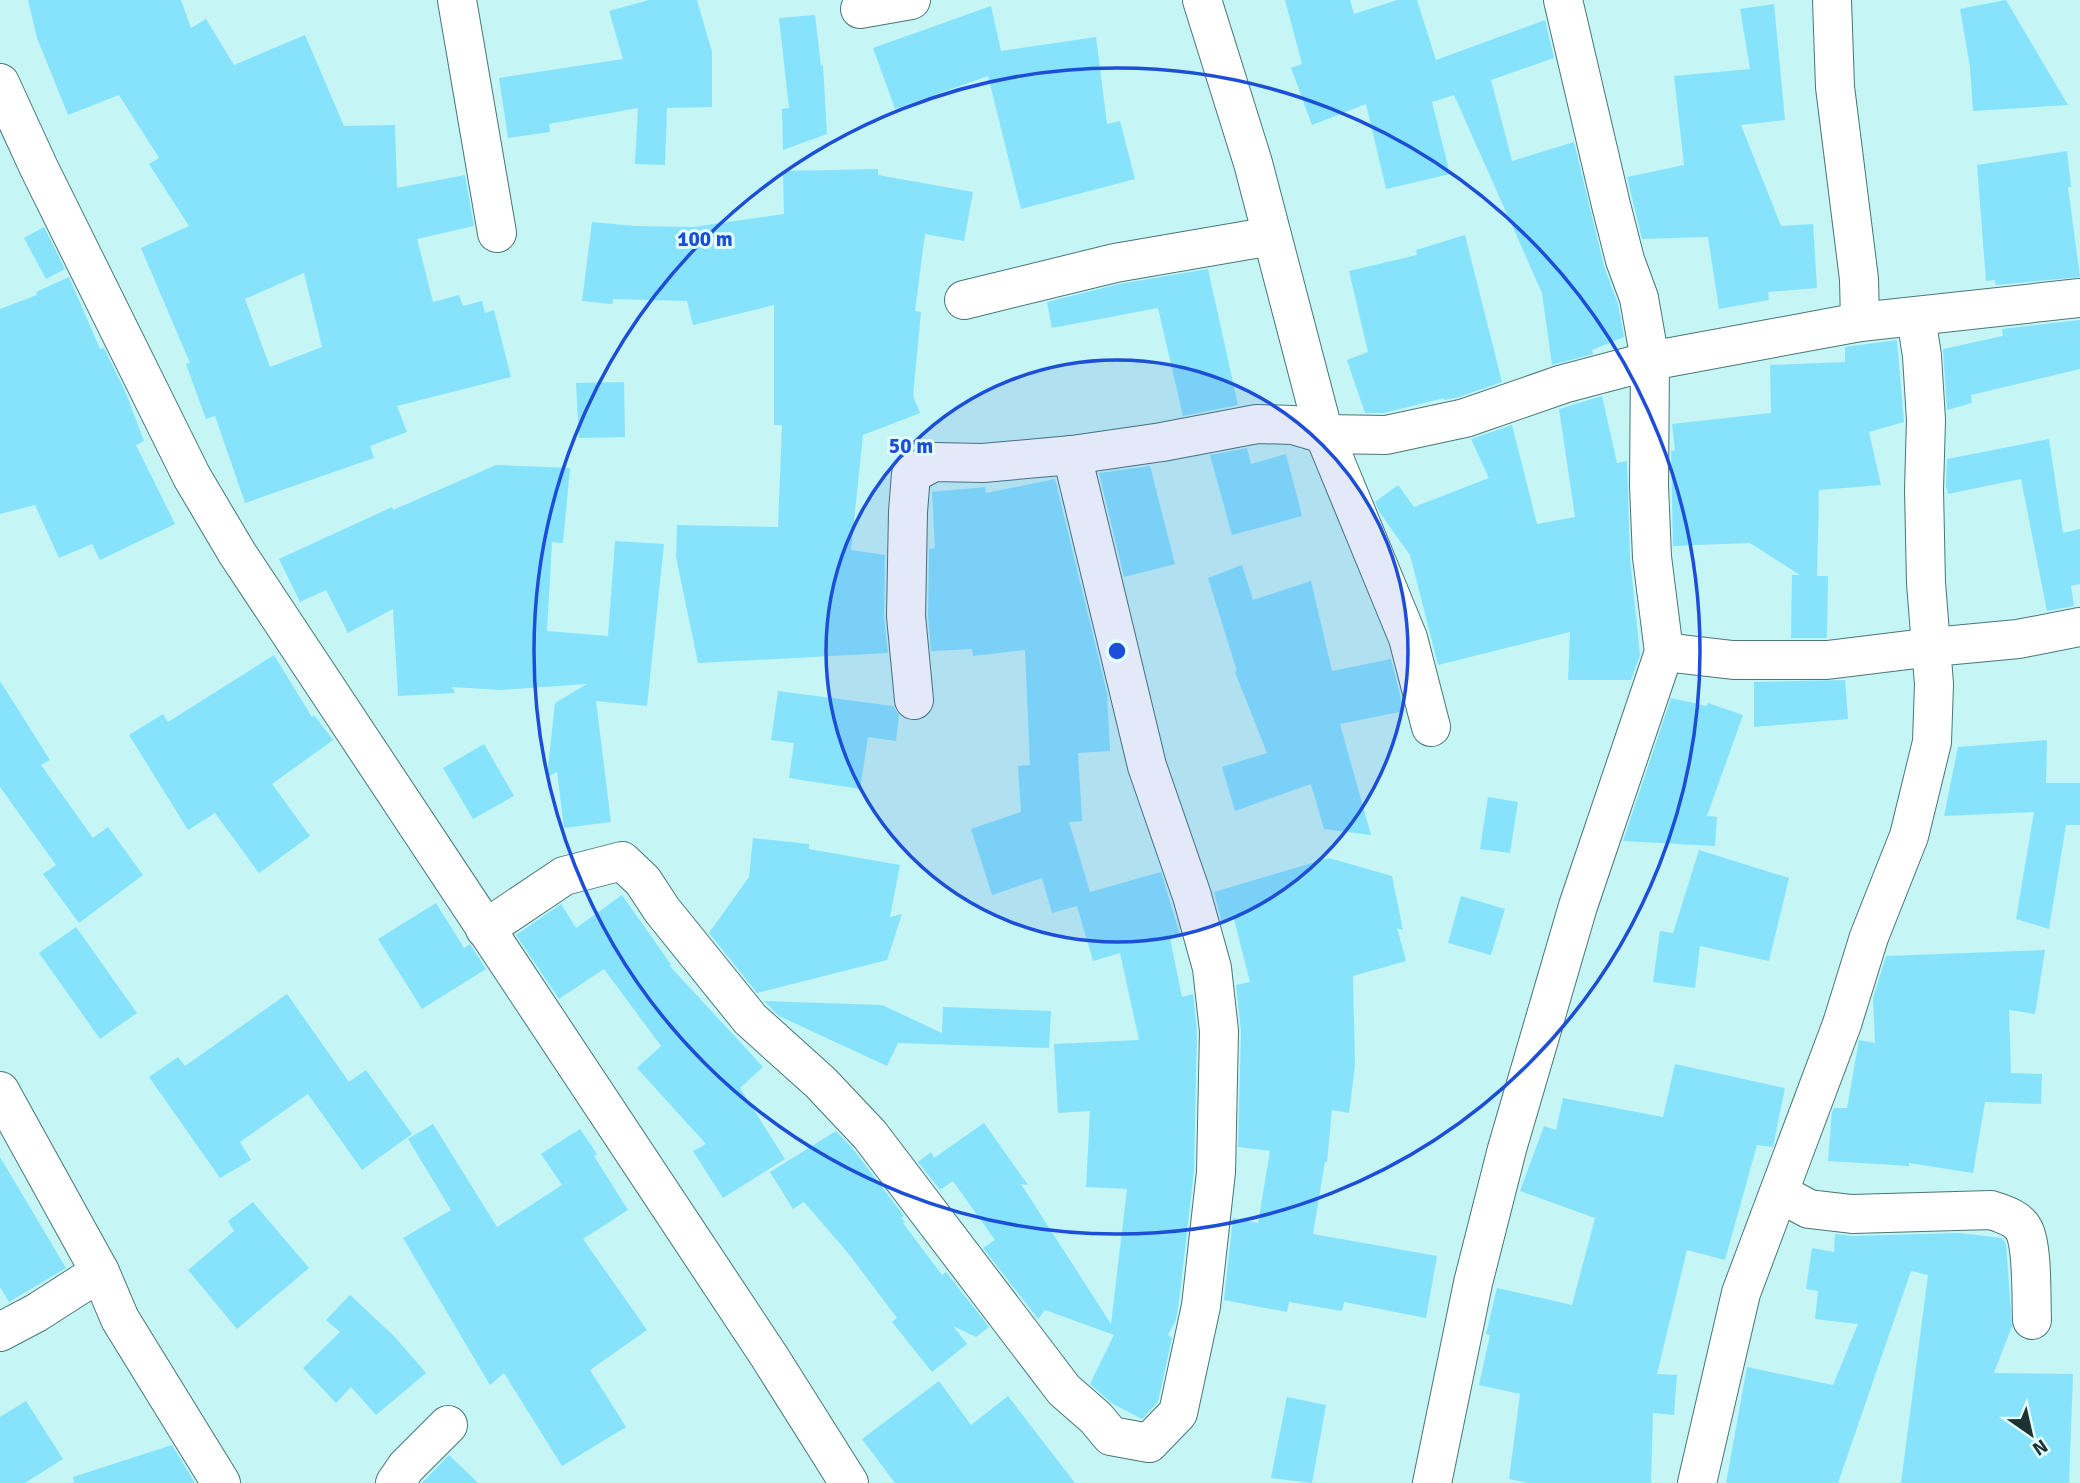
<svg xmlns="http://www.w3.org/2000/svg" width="2080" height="1483" font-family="Signika,sans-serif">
	<rect width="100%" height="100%" fill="#c5f5f5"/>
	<g fill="#87e3fc" fill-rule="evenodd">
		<path d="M28,0H181L191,28L206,19L234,65L305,35L344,126L395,125L397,188L465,175L474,226L417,239L433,302L459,295L463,306L482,301L485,313L494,310L511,377L397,406L407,432L370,446L374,458L245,503L215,416L206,419L186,364L190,363L141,248L189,226L149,164L159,158L119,95L68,115L37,38ZM304,273L322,347L270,367L245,299Z"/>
		<polygon points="649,0 697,0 712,52 712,107 667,108 665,165 635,164 638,108 549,124 550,132 508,138 499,78 623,59 609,11"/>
		<polygon points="1285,0 1350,0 1354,14 1397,0 1417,0 1436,60 1545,20 1554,58 1491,80 1512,161 1574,142 1604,266 1618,304 1624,337 1592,350 1593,354 1552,365 1542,293 1454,95 1432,102 1450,174 1386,189 1366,104 1312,125 1291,68 1302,64"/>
		<polygon points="2006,0 2068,105 1973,111 1970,67 1960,9"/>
		<polygon points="1774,4 1785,120 1741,125 1781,226 1813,224 1817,288 1768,292 1769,300 1719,309 1708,237 1642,239 1627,177 1684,165 1674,76 1750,69 1740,9"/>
		<polygon points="991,6 1001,51 1096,37 1107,124 1120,121 1135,179 1021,209 988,76 895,109 873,48"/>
		<polygon points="815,15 821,66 823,65 827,134 783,150 782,109 789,108 779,18"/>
		<polygon points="2067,151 2071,187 2068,187 2080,277 1996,285 1995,280 1986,281 1977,165"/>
		<polygon points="878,169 878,175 973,192 964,241 925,234 915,311 921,312 913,396 920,413 863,435 851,550 885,555 884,616 888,653 698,663 676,557 677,525 778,527 782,425 774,425 774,305 693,325 687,301 613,299 612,304 582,301 592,222 634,226 693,227 784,214 783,171"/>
		<polygon points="44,227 65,269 46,279 24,238"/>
		<polygon points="1465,235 1502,382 1459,397 1444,400 1444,398 1384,413 1365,413 1347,360 1368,352 1349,271 1417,255 1416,250"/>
		<polygon points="1208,269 1238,405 1183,416 1158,308 1052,328 1047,302 1119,284"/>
		<polygon points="69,277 100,349 104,348 125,391 144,441 136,445 175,524 100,560 92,544 59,558 35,505 0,514 0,309 37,295 36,292"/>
		<polygon points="2080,320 2080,369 1971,395 1972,403 1947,410 1943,349 2003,336 2002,329"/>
		<polygon points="1897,340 1904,422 1869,432 1881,485 1819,490 1817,576 1828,576 1827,638 1791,638 1792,575 1800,575 1750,543 1673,546 1671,451 1675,450 1672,424 1771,413 1770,365 1845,362 1845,347"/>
		<polygon points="624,382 625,437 579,438 576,383"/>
		<polygon points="1602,396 1617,463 1627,461 1630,558 1640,655 1631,680 1568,680 1570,632 1438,665 1410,555 1380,513 1375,502 1398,485 1414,507 1489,478 1471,439 1512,425 1537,524 1575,517 1559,409"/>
		<polygon points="2049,439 2063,533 2080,529 2080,584 2071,586 2074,606 2047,611 2021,479 1948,494 1946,486 1947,459"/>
		<polygon points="1247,448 1251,464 1286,454 1302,516 1232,535 1210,455"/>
		<polygon points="496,465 570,468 563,543 552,542 547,631 608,636 615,541 664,544 647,706 596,701 611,822 564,828 557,772 547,777 555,703 587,684 501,690 452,687 455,693 398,696 393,609 348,633 326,590 300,602 279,559 392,507 393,510"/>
		<polygon points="1150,466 1175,564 1124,577 1099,473"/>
		<polygon points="1055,479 1107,693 1110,751 1078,753 1082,821 1069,822 1090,892 1161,872 1180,935 1170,938 1182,997 1193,994 1197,1032 1194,1171 1179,1302 1176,1320 1168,1335 1172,1338 1158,1402 1142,1419 1113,1404 1090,1384 1114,1335 1045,1310 1038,1319 983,1248 995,1240 953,1181 940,1190 918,1162 931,1152 934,1158 984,1123 1028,1185 1021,1184 1111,1324 1127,1189 1086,1187 1090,1111 1058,1113 1054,1044 1139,1040 1120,953 1093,961 1077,906 1052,913 1042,878 992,895 971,829 1021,812 1018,766 1030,765 1025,650 973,656 972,649 931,651 928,615 929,549 935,548 932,492 985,487 986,493"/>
		<polygon points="1242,565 1253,600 1311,581 1332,671 1391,659 1404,711 1340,724 1371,835 1324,829 1311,784 1235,811 1222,767 1267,753 1235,672 1237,671 1208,578"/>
		<polygon points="274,655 312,717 314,715 333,740 272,784 310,836 259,873 215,813 188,830 129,735 163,714 168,722"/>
		<polygon points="1845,680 1848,719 1754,727 1754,682"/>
		<polygon points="0,681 50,760 41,765 93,838 108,827 143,875 79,923 43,874 56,865 0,787"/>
		<polygon points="778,691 893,706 899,715 896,741 868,737 860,789 789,778 794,743 771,740"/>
		<polygon points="1671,698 1707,706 1708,703 1743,715 1707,816 1717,817 1715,846 1623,841"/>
		<polygon points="2047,740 2046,783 2080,783 2080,825 2066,825 2049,929 2016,919 2034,812 1944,816 1958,747"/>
		<polygon points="484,744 514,796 473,819 443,768"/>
		<polygon points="1488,797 1518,802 1510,853 1480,849"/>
		<polygon points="753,838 809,844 809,849 900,865 890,917 902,914 887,960 757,993 709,933 749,877"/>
		<polygon points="1699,850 1789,878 1769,961 1700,946 1695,988 1653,982 1660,931 1673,933"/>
		<polygon points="1329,858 1392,876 1403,930 1397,928 1406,961 1353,976 1355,1066 1349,1113 1332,1110 1327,1162 1325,1162 1313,1234 1437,1256 1426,1318 1344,1302 1342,1311 1289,1302 1287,1312 1224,1300 1233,1218 1258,1223 1270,1151 1238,1147 1241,1031 1236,985 1250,982 1234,919 1222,923 1214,892"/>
		<polygon points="622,895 672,966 668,964 763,1067 740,1088 785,1159 723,1198 693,1151 706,1144 637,1068 661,1046 604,969 559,999 516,935 561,904 576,928"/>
		<polygon points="1461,896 1505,909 1491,955 1448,943"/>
		<polygon points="436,903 464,948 470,944 486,969 422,1009 378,939"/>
		<polygon points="76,927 137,1013 100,1039 39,953"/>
		<polygon points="2045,950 2035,1014 2009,1010 2011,1073 2042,1074 2041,1104 1985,1102 1973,1173 1909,1163 1909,1166 1828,1161 1832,1112 1834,1108 1847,1108 1859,1040 1875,1043 1873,998 1886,956"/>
		<polygon points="287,994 349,1082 366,1070 412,1134 362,1170 308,1094 240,1142 251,1160 220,1178 149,1077 178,1057 185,1066"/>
		<polygon points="764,1001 882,1005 942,1033 943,1007 1051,1011 1049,1048 898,1043 887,1066 779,1016"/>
		<polygon points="1675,1064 1785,1088 1773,1147 1757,1145 1725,1260 1687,1250 1657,1374 1677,1375 1674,1415 1653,1413 1651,1483 1529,1483 1509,1479 1520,1394 1479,1385 1490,1335 1486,1334 1497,1288 1572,1305 1595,1218 1520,1191 1544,1126 1556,1130 1563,1098 1663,1117"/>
		<polygon points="433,1124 497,1227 562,1185 541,1154 580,1129 597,1154 594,1156 628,1210 583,1239 647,1330 590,1370 626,1427 562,1466 504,1373 490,1385 403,1238 451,1210 408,1139"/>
		<polygon points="836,1131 853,1149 904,1216 901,1218 905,1222 903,1223 942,1275 946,1272 989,1327 976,1337 953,1326 967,1344 932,1372 892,1322 897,1318 848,1253 804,1202 793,1209 770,1172"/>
		<polygon points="0,1157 66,1268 9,1302 0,1287"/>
		<polygon points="253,1202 309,1268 237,1329 188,1270 234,1231 228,1221"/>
		<polygon points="1959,1233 2002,1238 2006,1244 2012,1326 1994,1373 2073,1374 2069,1483 1901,1483 1928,1275 1911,1271 1838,1483 1726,1483 1747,1367 1833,1385 1858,1324 1815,1319 1818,1291 1806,1289 1812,1248 1834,1252 1835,1234 1853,1236"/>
		<polygon points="350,1295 394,1336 426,1373 376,1415 351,1387 336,1403 303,1368 340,1332 326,1320"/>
		<polygon points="939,1381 971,1425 1008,1396 1075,1483 895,1483 862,1439"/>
		<polygon points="1287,1397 1326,1405 1312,1483 1271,1478"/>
		<polygon points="26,1401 63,1459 25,1483 0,1483 0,1417"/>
		<polygon points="172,1445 195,1483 74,1483 73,1477"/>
		<polygon points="449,1455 478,1483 422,1483"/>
	</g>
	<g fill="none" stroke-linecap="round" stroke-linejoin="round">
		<defs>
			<g id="street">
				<polyline points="457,0 497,233"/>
				<polyline points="1202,0 1253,163 1324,434 1386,435 1465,418 1563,384 1650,361 1860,322 2080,298"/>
				<polyline points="1563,0 1611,205 1625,260 1639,298 1650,361 1649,486 1652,557 1664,652 1733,660 1827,660 1933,647 2018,639 2080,627"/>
				<polyline points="1832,0 1835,87 1859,279 1860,322"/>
				<polyline points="860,9 911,0"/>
				<polyline points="0,83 39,168 192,477 237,553 769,1356 849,1483"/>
				<polyline points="964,300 1115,263 1272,236"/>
				<polyline points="914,700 906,616 908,512 911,474 934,462 983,463 1072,455 1162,442 1257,424 1293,425 1324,434 1408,638 1431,727"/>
				<polyline points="485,929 564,876 622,861 643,881 662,910 750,1019 821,1083 870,1135 1064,1390 1096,1418 1111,1436 1149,1443 1178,1413 1201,1306 1216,1172 1219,1031 1212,968 1192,896 1147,766 1072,455"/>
				<polyline points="0,1091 100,1272 120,1319 221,1483"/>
				<path d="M1779,1193L1809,1209L1852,1214L1991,1210C2003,1214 2018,1218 2024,1230C2033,1248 2031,1298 2032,1320"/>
				<polyline points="0,1332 36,1313 100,1272"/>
				<polyline points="395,1483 406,1467 448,1425"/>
				<polyline points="1432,1483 1473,1283 1507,1149 1578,906 1664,652"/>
				<polyline points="1697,1483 1741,1293 1842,1024 1869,937 1909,836 1932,742 1934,684 1926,583 1924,489 1926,420 1922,356 1916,317"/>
			</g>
		</defs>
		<use href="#street" stroke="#497676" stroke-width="40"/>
		<use href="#street" stroke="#fff" stroke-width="38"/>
	</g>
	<circle cx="1117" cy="651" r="291" fill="#1d4ed8" fill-opacity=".12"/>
	<g fill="none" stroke="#1d4ed8" stroke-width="3.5">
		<circle cx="1117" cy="651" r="291"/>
		<circle cx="1117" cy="651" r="583"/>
	</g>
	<circle cx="1117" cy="651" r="10" fill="#1d4ed8" stroke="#e2fefe" stroke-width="3.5"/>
	<g font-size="21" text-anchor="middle" font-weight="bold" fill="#1d4ed8" stroke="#e2fefe" stroke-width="6" stroke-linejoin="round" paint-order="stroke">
		<text x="705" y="246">100 m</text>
		<text x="911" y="453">50 m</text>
	</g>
	<g transform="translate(2031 1434) rotate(146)" stroke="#e2fefe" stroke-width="5" paint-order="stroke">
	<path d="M0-5L12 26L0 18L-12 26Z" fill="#1f3232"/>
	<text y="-10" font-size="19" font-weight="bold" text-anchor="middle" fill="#1f3232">N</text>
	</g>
</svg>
